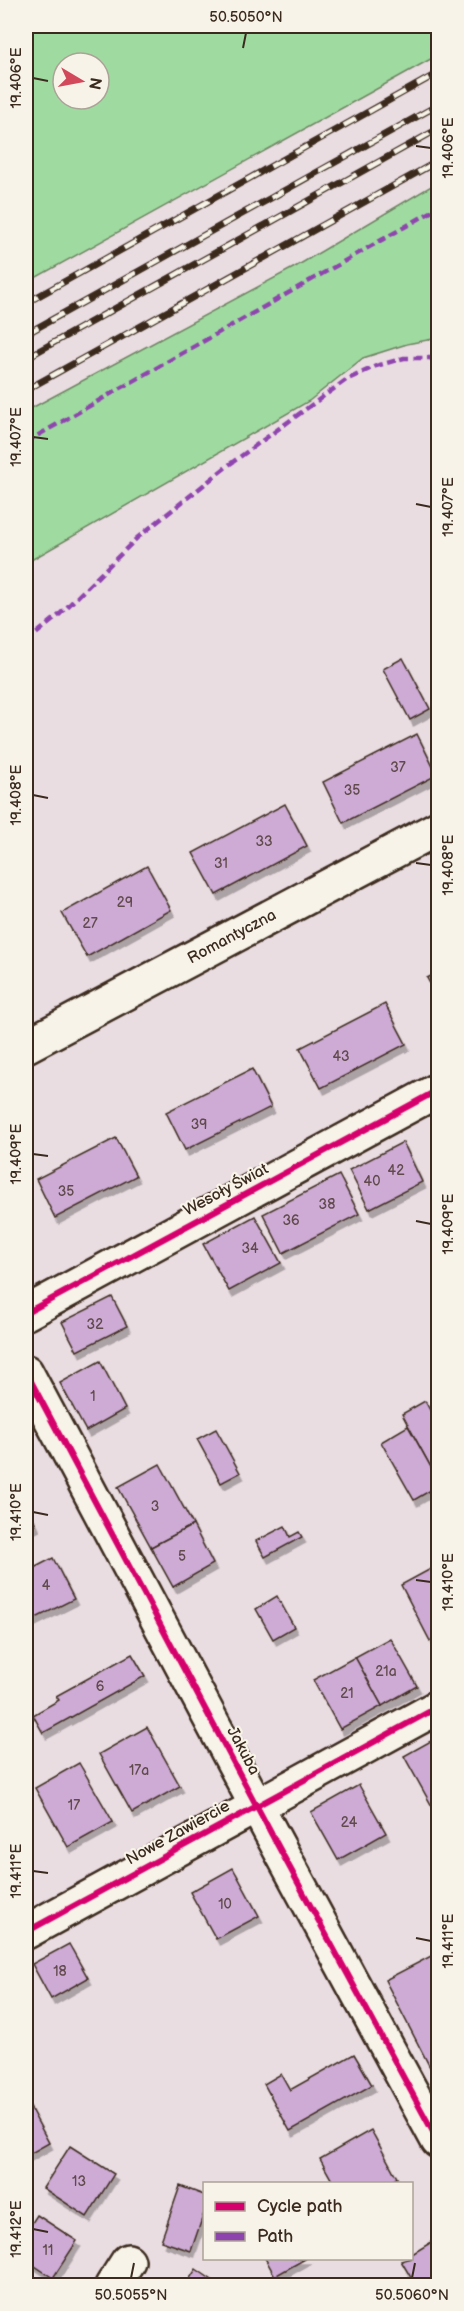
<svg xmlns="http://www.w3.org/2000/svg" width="464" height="2311" font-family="'Balsamiq Sans',sans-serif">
	<defs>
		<filter id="shadow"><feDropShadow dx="3.5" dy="6" stdDeviation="0" flood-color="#0004"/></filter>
	</defs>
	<rect width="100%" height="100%" fill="#eadde2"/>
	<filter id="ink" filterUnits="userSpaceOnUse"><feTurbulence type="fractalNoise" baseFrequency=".0167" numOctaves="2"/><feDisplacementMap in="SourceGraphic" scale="12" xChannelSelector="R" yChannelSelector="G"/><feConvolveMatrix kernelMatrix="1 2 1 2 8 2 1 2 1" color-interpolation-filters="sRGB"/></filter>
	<g filter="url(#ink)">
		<g fill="#9fdba1" stroke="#6d8260" stroke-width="1.5" fill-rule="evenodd">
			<path d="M26,26H438V55L26,283ZM63,63H99V99H63Z"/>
			<polygon points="438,182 438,338 407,344 363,358 309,401 26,563 26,411 295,267"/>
		</g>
		<g fill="#cdabd5" stroke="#3b2a1e" stroke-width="1.5" filter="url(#shadow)">
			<polygon points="403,658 430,709 410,720 383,669"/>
			<polygon points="417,734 437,775 343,823 323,782"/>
			<polygon points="285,804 307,846 216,895 193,853"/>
			<polygon points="147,866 171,910 87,957 62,913"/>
			<polygon points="438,972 438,998 427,978"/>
			<polygon points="385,1004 406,1044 321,1088 300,1048"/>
			<polygon points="252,1069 271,1107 185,1150 166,1112"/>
			<polygon points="116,1138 136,1176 55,1218 36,1179"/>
			<polygon points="403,1142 422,1182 369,1209 349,1170"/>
			<polygon points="339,1175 359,1214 283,1253 263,1214"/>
			<polygon points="255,1216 281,1263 229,1291 203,1244"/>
			<polygon points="112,1297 127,1326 77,1351 62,1322"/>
			<polygon points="100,1361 125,1409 86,1431 60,1383"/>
			<polygon points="425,1401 438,1425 438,1466 432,1469 402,1414"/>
			<polygon points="408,1426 438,1480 438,1486 414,1500 381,1442"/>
			<polygon points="216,1429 240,1473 221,1483 197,1439"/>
			<polygon points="160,1464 193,1525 151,1547 118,1487"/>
			<polygon points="26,1503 36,1525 26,1530"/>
			<polygon points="193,1525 213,1564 173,1587 151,1547"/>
			<polygon points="285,1526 290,1537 299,1532 302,1537 265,1557 256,1541"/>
			<polygon points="53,1558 74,1599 32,1620 26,1606 26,1572"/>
			<polygon points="438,1565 438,1637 430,1641 401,1585"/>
			<polygon points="277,1596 294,1627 273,1639 256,1609"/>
			<polygon points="390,1638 417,1686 382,1706 355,1657"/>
			<polygon points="132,1654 145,1676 43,1733 33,1715 59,1700 56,1696"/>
			<polygon points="355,1657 382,1706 340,1729 313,1680"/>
			<polygon points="147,1727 180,1786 132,1813 99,1754"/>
			<polygon points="438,1737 438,1805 433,1808 404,1756"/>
			<polygon points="79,1763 113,1822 68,1847 35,1788"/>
			<polygon points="359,1785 386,1833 338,1860 311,1812"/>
			<polygon points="233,1868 259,1916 216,1939 190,1892"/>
			<polygon points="69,1944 88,1978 51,1999 32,1964"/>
			<polygon points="433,1955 438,1966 438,2071 433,2073 385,1980"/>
			<polygon points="354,2054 372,2085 290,2131 264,2084 281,2074 290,2090"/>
			<polygon points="26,2100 49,2143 26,2156"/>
			<polygon points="371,2130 397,2178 387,2184 334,2184 320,2159"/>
			<polygon points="70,2146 114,2174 87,2217 43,2188"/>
			<polygon points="180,2186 204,2195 204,2213 191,2251 161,2241"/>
			<polygon points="37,2215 77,2241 53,2278 26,2260 26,2232"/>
			<polygon points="438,2238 438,2286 416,2286 401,2261 412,2258 412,2254"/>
			<polygon points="265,2258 307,2258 275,2276"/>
			<polygon points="196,2269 221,2286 185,2286"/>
		</g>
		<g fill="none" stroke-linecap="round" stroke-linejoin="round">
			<defs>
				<g id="minor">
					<polyline points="26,1046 438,828"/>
					<polyline points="26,1313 438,1090"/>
					<polyline points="26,1372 271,1833 438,2141"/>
					<polyline points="26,1932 438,1707"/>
					<polyline points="112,2286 128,2261"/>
				</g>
			</defs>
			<use href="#minor" stroke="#3b2a1e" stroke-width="38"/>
			<use href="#minor" stroke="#f7f3e8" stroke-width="33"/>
			<defs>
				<g id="rail">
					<polyline points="26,303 438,73"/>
					<polyline points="26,334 438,105"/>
					<polyline points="26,358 438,129"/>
					<polyline points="26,390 438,161"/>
				</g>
			</defs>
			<use href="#rail" stroke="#3b2a1e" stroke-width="7"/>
			<use href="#rail" stroke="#f7f3e8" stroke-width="4.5" stroke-dasharray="14" stroke-linecap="butt"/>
			<g stroke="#8e44ad" stroke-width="4.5" stroke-dasharray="9 4.5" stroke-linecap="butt">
				<polyline points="26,442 438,208"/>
				<polyline points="26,642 58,616 137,538 230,464 346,380 376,366 404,358 430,358 438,364"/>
			</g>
			<defs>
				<g id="cycleway">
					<polyline points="26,1313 438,1090"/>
					<polyline points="26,1372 271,1833 438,2141"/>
					<polyline points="26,1932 438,1707"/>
				</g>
			</defs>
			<use href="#cycleway" stroke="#f7f3e8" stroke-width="10"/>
			<use href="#cycleway" stroke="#d6006c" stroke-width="6"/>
		</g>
	</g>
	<path fill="none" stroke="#3b2a1e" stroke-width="2" d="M243,48L246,33M33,78L48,81M416,146L431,148M33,437L48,439M416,504L431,507M33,795L48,798M416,863L431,865M33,1154L48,1156M416,1221L431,1224M33,1512L48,1515M416,1580L431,1582M33,1871L48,1873M416,1938L431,1941M33,2229L48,2232M131,2278L134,2263M412,2278L415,2263"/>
	<g text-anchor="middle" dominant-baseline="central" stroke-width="4.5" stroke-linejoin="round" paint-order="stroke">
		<g font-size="14" fill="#604a4c">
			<text x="398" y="767">37</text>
			<text x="352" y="790">35</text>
			<text x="264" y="841">33</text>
			<text x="221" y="863">31</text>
			<text x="125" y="902">29</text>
			<text x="90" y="923">27</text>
			<text x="341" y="1056">43</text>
			<text x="199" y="1124">39</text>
			<text x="396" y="1170">42</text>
			<text x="372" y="1181">40</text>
			<text x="66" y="1191">35</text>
			<text x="327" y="1204">38</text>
			<text x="291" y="1220">36</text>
			<text x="250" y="1248">34</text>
			<text x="95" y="1324">32</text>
			<text x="93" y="1396">1</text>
			<text x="155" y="1506">3</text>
			<text x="182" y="1556">5</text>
			<text x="46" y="1585">4</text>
			<text x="386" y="1671">21a</text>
			<text x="100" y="1686">6</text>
			<text x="347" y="1693">21</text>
			<text x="139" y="1770">17a</text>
			<text x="74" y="1805">17</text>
			<text x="349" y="1822">24</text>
			<text x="225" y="1904">10</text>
			<text x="60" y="1971">18</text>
			<text x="79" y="2181">13</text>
			<text x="48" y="2250">11</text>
		</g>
		<g font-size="16" fill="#3b2a1e" stroke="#f7f3e8">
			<text transform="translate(232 937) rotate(-28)">Romantyczna</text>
			<text transform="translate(226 1190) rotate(-28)">Wesoły Świat</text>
			<text transform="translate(243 1751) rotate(62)">Jakuba</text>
			<text transform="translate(178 1833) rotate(-29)">Nowe Zawiercie</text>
		</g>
	</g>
	<rect width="464" height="2311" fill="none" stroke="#f7f3e8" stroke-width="66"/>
	<rect x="203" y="2182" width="210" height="78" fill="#f7f3e8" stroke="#aca397" stroke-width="1.5"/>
	<rect x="215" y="2202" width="30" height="9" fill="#d6006c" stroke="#aca397" stroke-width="1.5"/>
	<text x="257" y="2212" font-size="18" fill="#3b2a1e">Cycle path</text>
	<rect x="215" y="2232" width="30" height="9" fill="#8e44ad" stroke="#aca397" stroke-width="1.5"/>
	<text x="257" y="2242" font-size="18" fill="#3b2a1e">Path</text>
	<g transform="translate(81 81) rotate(100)"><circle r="28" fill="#f7f3e8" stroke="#aca397" stroke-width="1.5"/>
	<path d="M0-4.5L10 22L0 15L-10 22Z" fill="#d1495b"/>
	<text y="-9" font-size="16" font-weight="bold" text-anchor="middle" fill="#3b2a1e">N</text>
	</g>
	<rect x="33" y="33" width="398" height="2245" fill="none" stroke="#3b2a1e" stroke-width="2"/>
	<g font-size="15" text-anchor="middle" fill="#3b2a1e">
		<text x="246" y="22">50.5050°N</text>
		<text transform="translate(16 78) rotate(-90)" y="5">19.406°E</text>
		<text transform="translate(448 148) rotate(-90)" y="5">19.406°E</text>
		<text transform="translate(16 437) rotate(-90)" y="5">19.407°E</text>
		<text transform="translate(448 507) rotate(-90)" y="5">19.407°E</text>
		<text transform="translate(16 795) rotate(-90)" y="5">19.408°E</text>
		<text transform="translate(448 865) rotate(-90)" y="5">19.408°E</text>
		<text transform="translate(16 1154) rotate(-90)" y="5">19.409°E</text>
		<text transform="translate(448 1224) rotate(-90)" y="5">19.409°E</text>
		<text transform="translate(16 1512) rotate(-90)" y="5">19.410°E</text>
		<text transform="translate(448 1582) rotate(-90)" y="5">19.410°E</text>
		<text transform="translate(16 1871) rotate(-90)" y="5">19.411°E</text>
		<text transform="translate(448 1941) rotate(-90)" y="5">19.411°E</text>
		<text transform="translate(16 2229) rotate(-90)" y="5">19.412°E</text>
		<text x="131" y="2300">50.5055°N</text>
		<text x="412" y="2300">50.5060°N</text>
	</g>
</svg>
